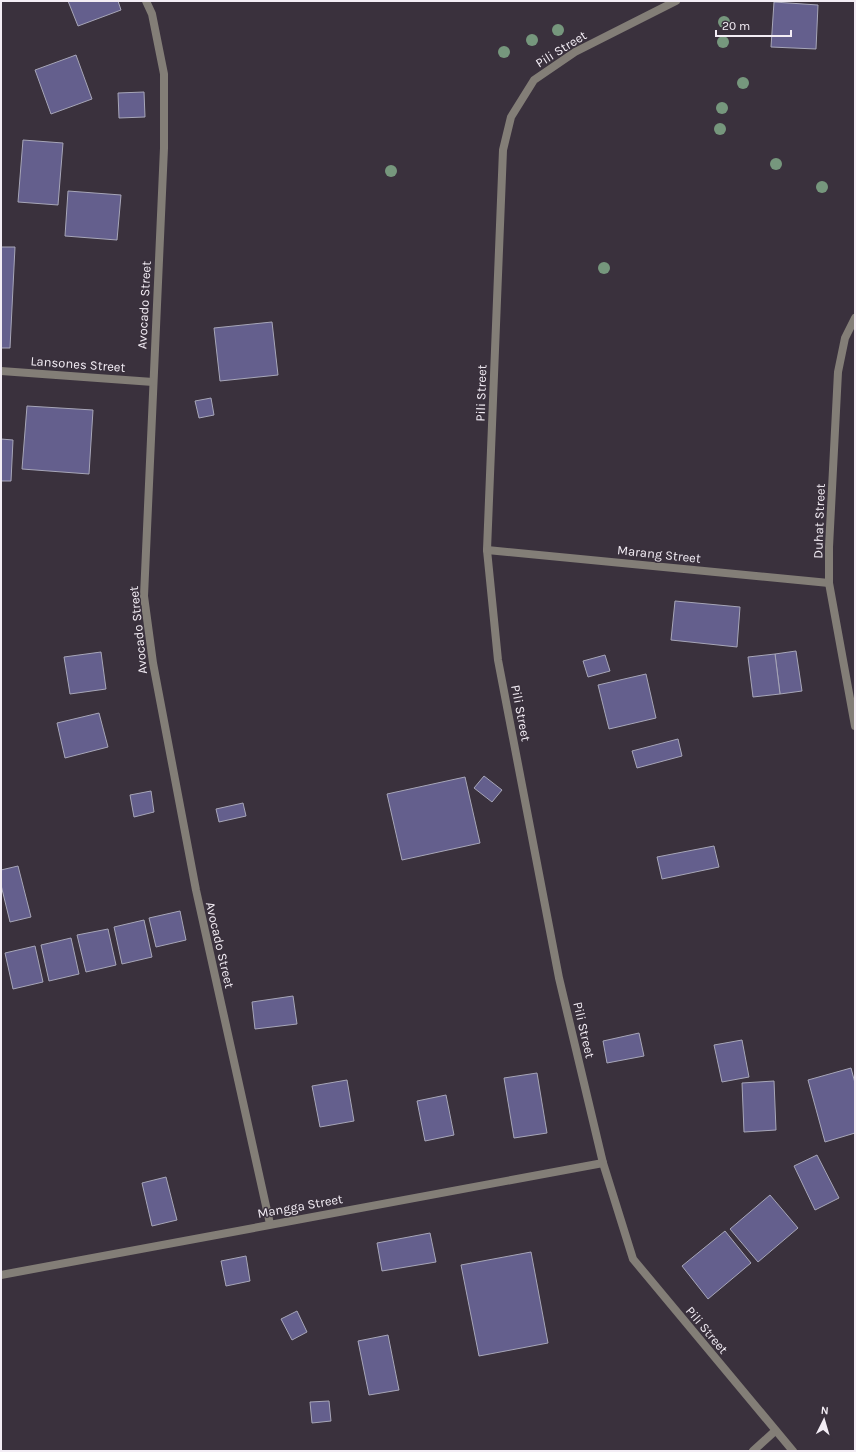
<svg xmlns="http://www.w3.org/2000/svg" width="856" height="1452" font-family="Karla,sans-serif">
	<rect width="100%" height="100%" fill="#3a313d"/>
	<g fill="#645f8d" stroke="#a7a6b8">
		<polygon points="68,1 118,1 121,10 78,26"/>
		<polygon points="774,2 818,5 816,49 771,47"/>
		<polygon points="76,55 92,99 51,114 35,70"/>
		<polygon points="144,92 145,117 119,118 118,93"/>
		<polygon points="23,140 63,143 58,205 18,202"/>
		<polygon points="68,191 121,195 117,240 65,236"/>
		<polygon points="1,247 15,247 10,348 1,348"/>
		<polygon points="272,322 278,375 220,381 214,328"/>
		<polygon points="211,398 214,415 199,418 195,401"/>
		<polygon points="27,406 93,410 89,474 22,469"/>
		<polygon points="1,439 13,440 11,481 1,481"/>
		<polygon points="675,601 740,607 737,647 671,640"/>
		<polygon points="796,651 802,691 780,694 775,654"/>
		<polygon points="101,652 106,689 70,694 64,657"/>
		<polygon points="775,654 780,694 753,697 748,657"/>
		<polygon points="605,655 610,671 588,677 583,661"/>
		<polygon points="646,674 656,718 609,729 598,685"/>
		<polygon points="99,713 108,747 65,758 57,723"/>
		<polygon points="678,739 682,756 637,768 632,751"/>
		<polygon points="484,776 502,790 492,802 474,788"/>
		<polygon points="465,777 480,843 402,860 387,794"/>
		<polygon points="151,791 154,812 134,817 130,795"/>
		<polygon points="243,803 246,816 219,822 216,809"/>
		<polygon points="714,846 719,867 662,879 657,857"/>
		<polygon points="18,866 31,917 10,922 1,885 1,870"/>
		<polygon points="180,911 186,940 156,947 149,918"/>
		<polygon points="144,920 152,957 122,964 114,927"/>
		<polygon points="108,929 116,965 86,972 77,935"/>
		<polygon points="71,938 79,974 49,981 41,945"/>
		<polygon points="35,946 43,982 13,989 5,953"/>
		<polygon points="293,996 297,1024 255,1029 252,1002"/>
		<polygon points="639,1033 644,1056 607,1063 603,1041"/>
		<polygon points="742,1040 749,1077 722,1082 714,1045"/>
		<polygon points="851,1068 855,1083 855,1133 825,1142 808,1080"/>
		<polygon points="537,1073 547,1133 514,1138 504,1078"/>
		<polygon points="347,1080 354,1121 320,1127 312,1086"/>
		<polygon points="774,1081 776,1130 744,1132 742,1083"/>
		<polygon points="446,1095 454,1135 425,1141 417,1101"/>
		<polygon points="817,1155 839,1198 815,1210 794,1166"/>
		<polygon points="166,1177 177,1220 152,1226 142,1183"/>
		<polygon points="770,1195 798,1228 758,1262 730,1229"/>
		<polygon points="725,1231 751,1263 708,1299 682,1266"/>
		<polygon points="430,1233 436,1262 382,1271 377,1243"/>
		<polygon points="531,1252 548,1343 479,1356 461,1265"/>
		<polygon points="246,1256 250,1281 226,1286 221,1261"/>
		<polygon points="297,1311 307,1332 292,1340 281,1319"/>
		<polygon points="388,1335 399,1390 369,1395 358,1341"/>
		<polygon points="329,1401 331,1421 312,1423 310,1402"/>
	</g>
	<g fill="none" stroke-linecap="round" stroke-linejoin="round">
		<g stroke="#837e77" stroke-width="8">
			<polyline points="146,1 152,14 164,74 164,148 144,596 153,663 196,890 270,1224"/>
			<polyline points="676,1 575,52 534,80 511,117 503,150 487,550 498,660 559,978 603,1163 633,1259 793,1451"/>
			<polyline points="855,318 845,338 838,372 829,547 829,583 855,726"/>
			<polyline points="1,371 153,382"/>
			<polyline points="487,550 829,583"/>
			<polyline points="1,1275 603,1163"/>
			<polyline points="753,1451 775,1431"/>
		</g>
	</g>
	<g fill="#76977d">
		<circle cx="724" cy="22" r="6"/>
		<circle cx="558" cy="30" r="6"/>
		<circle cx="532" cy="40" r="6"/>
		<circle cx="723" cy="42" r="6"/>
		<circle cx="504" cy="52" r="6"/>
		<circle cx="743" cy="83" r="6"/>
		<circle cx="722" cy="108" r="6"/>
		<circle cx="720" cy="129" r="6"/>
		<circle cx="776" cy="164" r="6"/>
		<circle cx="391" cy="171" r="6"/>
		<circle cx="822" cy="187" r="6"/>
		<circle cx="604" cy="268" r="6"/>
	</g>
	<g text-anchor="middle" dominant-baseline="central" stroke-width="3" stroke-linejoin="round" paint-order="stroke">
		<g font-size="13" fill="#f3edf5" stroke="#3a313d">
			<text transform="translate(561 49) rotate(-32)">Pili Street</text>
			<text transform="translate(144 305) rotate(-87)">Avocado Street</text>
			<text transform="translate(78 364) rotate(4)">Lansones Street</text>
			<text transform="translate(481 393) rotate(-88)">Pili Street</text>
			<text transform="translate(819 521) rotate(-88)">Duhat Street</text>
			<text transform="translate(659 554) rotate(6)">Marang Street</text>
			<text transform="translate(138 630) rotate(-96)">Avocado Street</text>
			<text transform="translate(521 713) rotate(79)">Pili Street</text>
			<text transform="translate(220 945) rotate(77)">Avocado Street</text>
			<text transform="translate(584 1030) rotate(77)">Pili Street</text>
			<text transform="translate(300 1206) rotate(-10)">Mangga Street</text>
			<text transform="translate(707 1330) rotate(50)">Pili Street</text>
		</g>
	</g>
	<rect width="856" height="1452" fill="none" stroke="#f3edf5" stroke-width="4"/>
	<g transform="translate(824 1420) rotate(5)" stroke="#3a313d" stroke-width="3" paint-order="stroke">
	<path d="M0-3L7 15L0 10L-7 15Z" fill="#f3edf5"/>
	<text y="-6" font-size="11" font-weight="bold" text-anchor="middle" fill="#f3edf5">N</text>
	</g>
	<path d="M716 30v6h75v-6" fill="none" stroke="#f3edf5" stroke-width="2"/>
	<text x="722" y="30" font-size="12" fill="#f3edf5" stroke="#3a313d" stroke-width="3" paint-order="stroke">20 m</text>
</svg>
